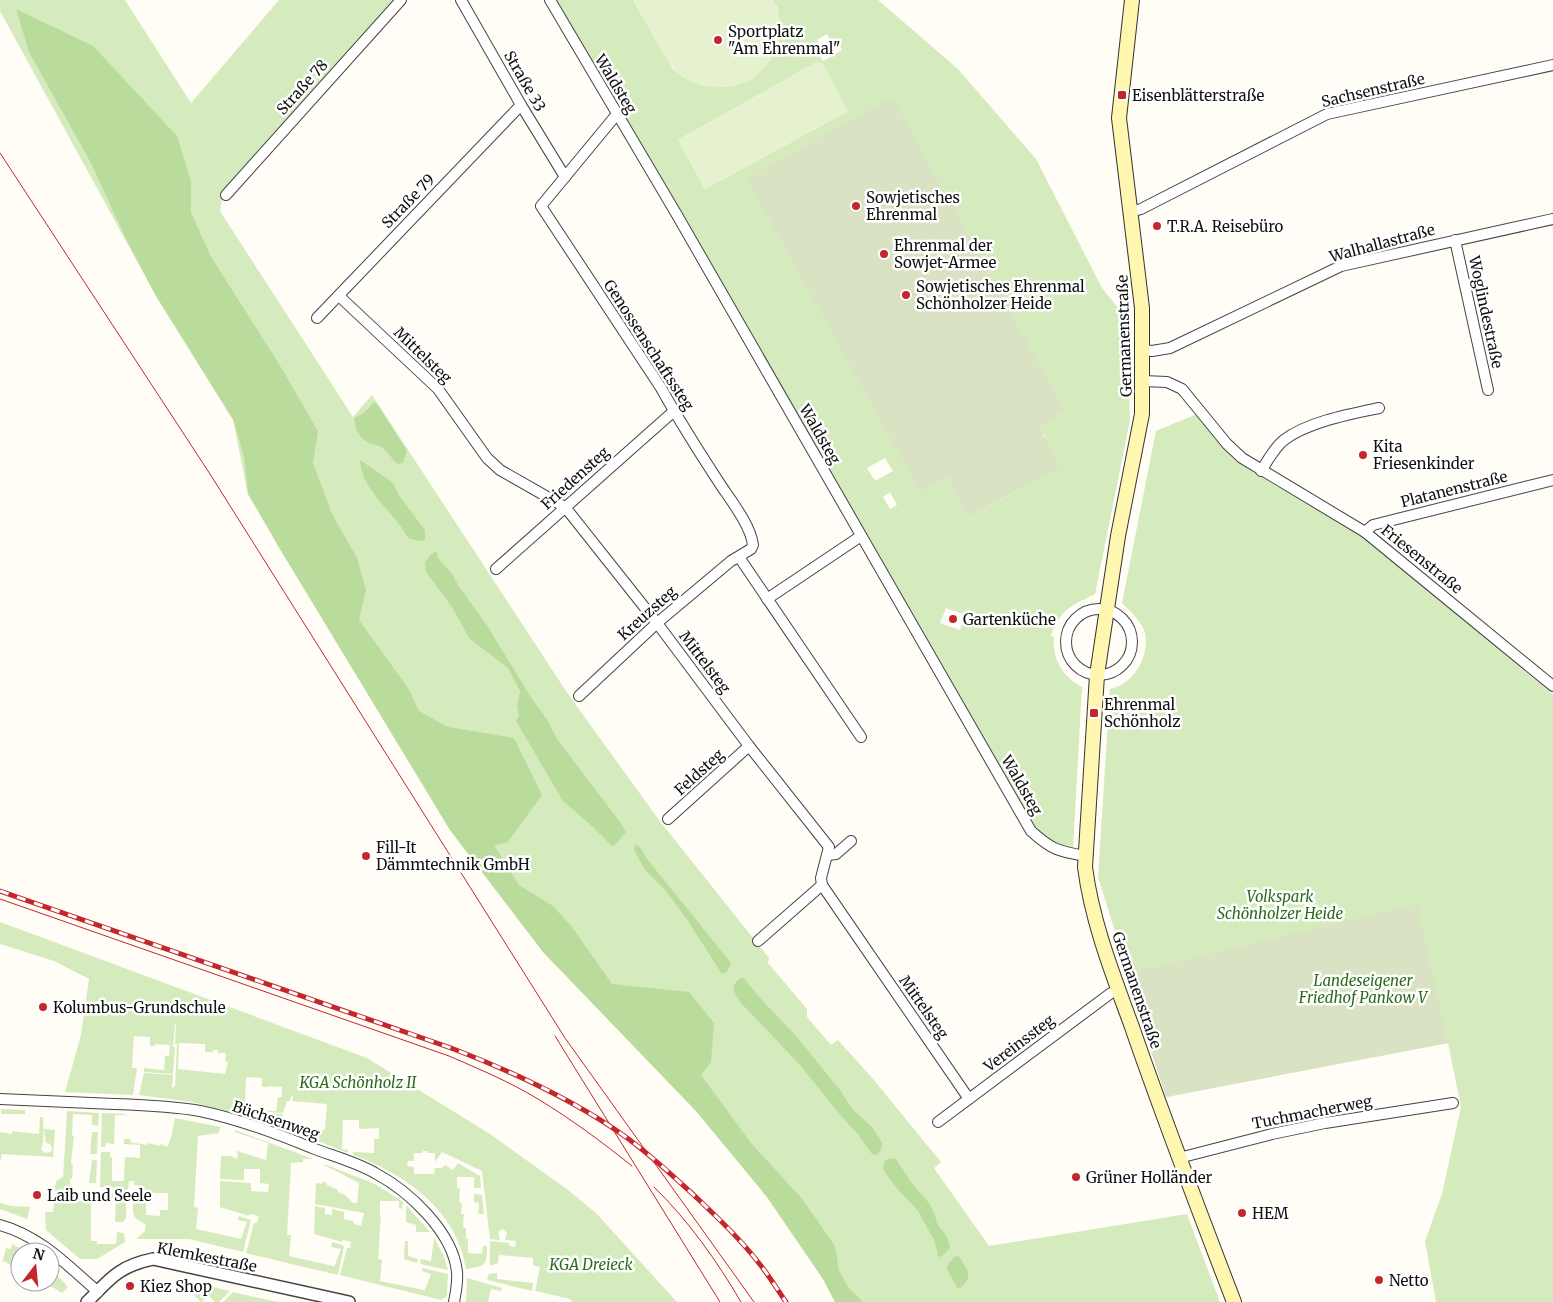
<svg xmlns="http://www.w3.org/2000/svg" width="1553" height="1302" font-family="Merriweather,serif">
	<rect width="100%" height="100%" fill="#fffdf5"/>
	<g fill="#d5ebbd" fill-rule="evenodd">
		<polygon points="0,0 125,0 191,103 279,0 395,0 224,189 220,211 353,417 372,395 568,694 659,820 769,958 768,963 807,1009 807,1017 831,1045 838,1040 873,1079 941,1162 934,1168 989,1246 1187,1214 1220,1302 835,1302 823,1279 767,1197 696,1111 543,952 450,830 248,495 233,420 156,296 0,11"/>
		<path d="M547,0H633L673,69L683,77L696,83L778,9L772,0H878L958,69L1036,159L1102,288L1123,314L1128,353L1130,420L1095,594C1070,607 1061,608 1051,636L1054,637C1052,659 1062,676 1082,687L1073,849L1057,845L1032,825ZM827,34L834,46L838,44L842,50L823,61L819,55L825,51L817,40ZM817,62L848,111L705,189L678,140ZM1040,426L1045,434L1024,487L969,517L947,478L920,492ZM885,458L893,471L875,481L867,468ZM890,492L897,505L890,509L883,497ZM946,608L965,615L960,630L940,623Z"/>
		<path d="M1197,414L1229,454L1240,464L1356,531L1553,695V1302H1436L1425,1241L1442,1194L1461,1107L1448,1043L1166,1097L1126,974L1119,944L1098,877L1110,689C1117,687 1123,685 1128,680C1141,670 1150,647 1144,630C1139,619 1130,611 1122,603L1156,431Z"/>
		<path d="M0,922L367,1058L490,1134L568,1190L596,1213L677,1302H572L570,1299L535,1291L540,1267L533,1265V1258L499,1255L498,1263L490,1266V1241L509,1243V1246L515,1247L516,1241L505,1240L507,1233L503,1229L498,1232L500,1240L490,1239L482,1171L442,1152L435,1162V1153H427V1151H423L422,1153H414V1161H408L407,1166L414,1167V1174H434L435,1168H442L445,1165L453,1170L458,1163L480,1176L481,1188H474V1177H454H457V1188L460,1189L459,1202L462,1203L461,1214H464L463,1227L466,1228V1239H468V1253L482,1254L483,1246H487C487,1266 486,1266 466,1269C457,1210 405,1174 353,1155V1152L374,1153V1139H379V1128L359,1129V1120H343L342,1149L348,1150V1153L285,1128L292,1121V1128L325,1130L327,1104L292,1101L293,1097L291,1096L290,1101H287L283,1113L256,1111V1110L276,1111L278,1097H282V1087L268,1086V1087H262V1078L246,1077L245,1108L249,1109L247,1116L192,1102L139,1095L144,1073L173,1075L172,1088L175,1086L177,1044H175L176,1025L175,1024L173,1047H175L173,1074L144,1072V1068L164,1070L165,1056H169L170,1045L155,1044V1046H150V1037L134,1036L132,1068H137L133,1095L65,1092L81,1035L89,979L54,961L0,944ZM179,1043L205,1044V1052H213V1050H218V1053H226L225,1061L228,1062L225,1074L178,1069Z"/>
		<polygon points="1,1109 25,1110 25,1114 1,1114"/>
		<path d="M67,1111L99,1113L98,1126L92,1125V1115L73,1114L72,1136H74L71,1164L73,1165L72,1179H70V1198L72,1203C78,1201 85,1201 91,1202V1241H97V1244H116L117,1232L124,1233L125,1242L97,1259H80L46,1230L45,1212H53L56,1181L63,1177Z"/>
		<polygon points="102,1113 127,1114 124,1115 115,1115 114,1144 106,1143 105,1147 101,1147"/>
		<polygon points="255,1113 283,1114 279,1126 254,1118"/>
		<path d="M40,1117H43C43,1127 45,1140 41,1149L45,1153L51,1152L52,1148L50,1144L46,1143L44,1129L55,1130L53,1157L2,1154L0,1162V1132L1,1133V1132L12,1134V1131L39,1134Z"/>
		<path d="M175,1118L220,1127L219,1133L198,1136L194,1207L198,1208L196,1229L241,1239L247,1222L238,1220L239,1216L251,1220L243,1252L189,1239H136L145,1231L146,1224C132,1218 133,1216 133,1201L146,1202V1215L160,1216V1210H168V1193H147V1198H140L142,1188H138V1185H134V1181H129L128,1191H120L117,1188L100,1187L101,1152H110V1157H112V1181H124L125,1157L140,1158V1145L124,1144V1139H131L130,1142C135,1144 141,1143 147,1145L148,1143L160,1146L161,1144L167,1147L171,1138Z"/>
		<polygon points="235,1130 313,1159 303,1159 303,1162 291,1163 287,1235 291,1235 289,1256 333,1266 334,1267 341,1249 331,1247 332,1242 343,1245 344,1247 338,1275 246,1253 254,1223 257,1223 259,1216 250,1214 249,1216 220,1207 220,1181 251,1183 251,1191 268,1192 269,1184 260,1183 260,1169 244,1169 244,1180 220,1179 221,1156 230,1156 237,1159 238,1153 236,1152 237,1151 266,1160 268,1143 235,1132"/>
		<polygon points="92,1132 98,1132 97,1154 90,1154"/>
		<polygon points="92,1160 97,1160 96,1183 89,1183"/>
		<polygon points="324,1164 375,1184 403,1202 402,1209 399,1208 399,1201 380,1201 380,1215 381,1215 378,1259 382,1260 380,1281 424,1290 424,1292 431,1274 422,1271 422,1268 448,1274 447,1296 441,1300 340,1275 347,1248 350,1248 351,1242 343,1240 342,1242 314,1234 315,1206 325,1208 325,1214 332,1215 332,1209 344,1212 344,1219 353,1221 354,1224 361,1226 364,1213 315,1204 316,1183 322,1184 322,1182 326,1182 327,1185 338,1190 338,1192 345,1195 353,1203 357,1203 359,1183 324,1165"/>
		<polygon points="113,1193 119,1193 126,1202 126,1218 123,1222 115,1222 116,1198 110,1197"/>
		<polygon points="474,1194 482,1195 484,1214 478,1214 479,1203 474,1202"/>
		<polygon points="0,1203 11,1206 30,1207 27,1219 0,1209"/>
		<polygon points="406,1205 430,1232 416,1232 416,1225 406,1222"/>
		<polygon points="434,1238 443,1254 448,1270 420,1264 421,1259 431,1261"/>
		<polygon points="405,1241 408,1241 408,1256 418,1259 417,1263 404,1259"/>
		<polygon points="12,1244 25,1251 20,1252 20,1259 15,1268 4,1261 2,1263 6,1248 11,1249"/>
		<polygon points="52,1270 68,1287 62,1293 44,1282 50,1282 50,1273"/>
		<polygon points="497,1273 497,1279 533,1283 532,1291 487,1280 489,1274"/>
		<polygon points="467,1278 502,1288 501,1291 491,1289 488,1302 466,1302"/>
		<polygon points="204,1285 230,1291 219,1302 215,1302 209,1296 201,1302 194,1295"/>
		<polygon points="233,1292 277,1302 223,1302"/>
	</g>
	<g fill="#b9dc9c">
		<polygon points="16,9 93,46 177,136 191,181 191,212 210,255 279,364 318,431 313,463 332,514 357,558 366,590 359,620 408,688 419,711 448,727 514,738 542,795 507,843 494,845 519,885 553,906 572,927 612,984 689,992 714,1023 711,1062 701,1075 751,1143 803,1200 835,1246 839,1271 848,1287 863,1302 835,1302 823,1279 767,1197 696,1111 543,952 450,830 278,546 248,493 244,457 234,421 156,296 126,239 91,163 29,52"/>
		<path d="M374,402L378,405L407,451L403,463L397,464C392,459 389,453 384,449C379,445 375,445 370,443C359,439 355,428 354,418L364,413Z"/>
		<path d="M360,460L392,482L400,497L425,530V540L419,541L408,538C394,511 362,492 360,460Z"/>
		<polygon points="437,551 438,558 453,575 458,585 488,627 530,696 548,721 557,739 620,822 626,832 615,845 612,846 593,827 563,801 516,721 519,716 517,706 520,691 508,668 470,639 452,607 426,572 425,563 430,555"/>
		<polygon points="635,844 640,847 647,859 731,963 727,972 722,974 686,918 665,890 645,870 634,850"/>
		<polygon points="743,977 760,998 796,1036 840,1090 853,1110 873,1128 882,1143 881,1150 877,1155 872,1154 857,1133 842,1117 800,1065 740,1002 735,994 733,986 738,980"/>
		<polygon points="890,1158 896,1159 911,1182 929,1203 934,1212 937,1223 948,1239 950,1248 941,1257 938,1256 935,1242 918,1211 894,1185 887,1175 883,1169 884,1162"/>
		<path d="M958,1256C968,1268 975,1279 958,1289L946,1267L954,1257Z"/>
	</g>
	<g fill="#d9e3c4">
		<polygon points="892,97 1065,411 1040,426 1045,434 1043,435 1060,467 969,517 947,478 920,492 747,179"/>
		<polygon points="1417,904 1448,1043 1166,1097 1126,974"/>
	</g>
	<g fill="#e6f2cf">
		<path d="M633,0H772C778,9 782,22 781,33C779,51 764,74 747,82C727,90 701,89 683,77C667,67 644,18 633,0Z"/>
		<polygon points="817,62 823,64 848,111 705,189 678,140"/>
	</g>
	<g fill="none" stroke-linecap="round" stroke-linejoin="round">
		<defs>
			<g id="minor">
				<polyline points="461,0 521,105 565,177"/>
				<path d="M550,0L677,215L1031,831C1052,850 1058,851 1085,856"/>
				<polyline points="226,195 401,0"/>
				<polyline points="1130,212 1141,209 1327,114 1553,65"/>
				<polyline points="1455,240 1488,390"/>
				<polyline points="339,296 438,389 487,458 500,470 565,507 657,623 749,746 829,847 821,878 822,885 969,1099"/>
				<polyline points="317,318 521,105"/>
				<polyline points="1143,350 1152,351 1170,348 1341,266 1553,219"/>
				<polyline points="1143,381 1167,382 1182,389 1227,444 1242,458 1365,532 1553,686"/>
				<path d="M1261,471C1268,460 1274,448 1284,440C1307,422 1350,414 1379,408"/>
				<polyline points="1365,532 1373,525 1553,480"/>
				<polyline points="739,557 861,737"/>
				<polyline points="496,569 674,411"/>
				<polyline points="767,599 861,536"/>
				<circle cx="1099" cy="642" r="33"/>
				<path d="M579,696L657,623L731,561L751,549L753,545C751,527 733,503 722,487C701,455 680,422 661,388L541,206L617,114"/>
				<polyline points="668,819 749,746"/>
				<polyline points="828,855 836,854 851,841"/>
				<polyline points="758,941 822,885"/>
				<path d="M0,1099C38,1101 76,1102 114,1104C142,1105 172,1106 200,1111C239,1119 276,1133 312,1148C333,1156 356,1162 375,1173C409,1191 453,1232 457,1272C458,1282 456,1292 454,1302"/>
				<polyline points="938,1122 1111,993 1119,991"/>
				<polyline points="1179,1158 1272,1134 1325,1123 1453,1103"/>
				<path d="M0,1225C40,1236 67,1265 98,1292"/>
			</g>
			<path id="tertiary" d="M87,1302C111,1278 119,1266 153,1259L349,1302"/>
			<path id="secondary" d="M1132,0L1119,118L1142,308V414L1118,536L1097,675L1085,867C1092,922 1113,975 1132,1027C1164,1120 1199,1211 1234,1302"/>
		</defs>
		<use href="#minor" stroke="#444" stroke-width="12"/>
		<use href="#tertiary" stroke="#444" stroke-width="14"/>
		<use href="#secondary" stroke="#333" stroke-width="16"/>
		<use href="#minor" stroke="#fff" stroke-width="10"/>
		<use href="#tertiary" stroke="#fff" stroke-width="11"/>
		<use href="#secondary" stroke="#fff6b0" stroke-width="14"/>
		<g stroke="#c4262e" stroke-width="1">
			<polyline points="0,153 210,474 565,1038 754,1302"/>
			<path d="M0,899L449,1056C479,1069 510,1082 538,1099C571,1119 602,1142 632,1166"/>
			<polyline points="555,1036 720,1302"/>
			<path d="M654,1187C688,1220 717,1261 741,1302"/>
		</g>
		<defs>
			<path id="rail" d="M0,891L451,1048C511,1071 570,1098 623,1135C650,1154 674,1177 698,1199C719,1219 740,1239 758,1262C768,1274 777,1289 786,1302"/>
		</defs>
		<use href="#rail" stroke="#c4262e" stroke-width="5"/>
		<use href="#rail" stroke="#fff" stroke-width="3" stroke-dasharray="9" stroke-linecap="butt"/>
	</g>
	<g fill="#c4262e" stroke="#fff" stroke-width="2">
		<circle cx="718" cy="40" r="5"/>
		<rect x="1117" y="90" width="10" height="10" rx="2.5"/>
		<circle cx="856" cy="206" r="5"/>
		<circle cx="1157" cy="226" r="5"/>
		<circle cx="884" cy="254" r="5"/>
		<circle cx="906" cy="295" r="5"/>
		<circle cx="1363" cy="455" r="5"/>
		<circle cx="953" cy="619" r="5"/>
		<rect x="1089" y="708" width="10" height="10" rx="2.5"/>
		<circle cx="366" cy="856" r="5"/>
		<circle cx="43" cy="1007" r="5"/>
		<circle cx="1076" cy="1177" r="5"/>
		<circle cx="37" cy="1195" r="5"/>
		<circle cx="1242" cy="1213" r="5"/>
		<circle cx="1379" cy="1280" r="5"/>
		<circle cx="130" cy="1286" r="5"/>
	</g>
	<g text-anchor="middle" dominant-baseline="central" stroke-width="5" stroke-linejoin="round" paint-order="stroke">
		<g font-size="15" fill="#111" stroke="#fff" text-anchor="start">
			<text x="728" y="31">Sportplatz<tspan x="728" dy="17">"Am Ehrenmal"</tspan></text>
			<text x="1132" y="95">Eisenblätterstraße</text>
			<text x="866" y="197">Sowjetisches<tspan x="866" dy="17">Ehrenmal</tspan></text>
			<text x="1167" y="226">T.R.A. Reisebüro</text>
			<text x="894" y="245">Ehrenmal der<tspan x="894" dy="17">Sowjet-Armee</tspan></text>
			<text x="916" y="286">Sowjetisches Ehrenmal<tspan x="916" dy="17">Schönholzer Heide</tspan></text>
			<text x="1373" y="446">Kita<tspan x="1373" dy="17">Friesenkinder</tspan></text>
			<text x="963" y="619">Gartenküche</text>
			<text x="1104" y="704">Ehrenmal<tspan x="1104" dy="17">Schönholz</tspan></text>
			<text x="376" y="847">Fill-It<tspan x="376" dy="17">Dämmtechnik GmbH</tspan></text>
			<text x="53" y="1007">Kolumbus-Grundschule</text>
			<text x="1086" y="1177">Grüner Holländer</text>
			<text x="47" y="1195">Laib und Seele</text>
			<text x="1252" y="1213">HEM</text>
			<text x="1389" y="1280">Netto</text>
			<text x="140" y="1286">Kiez Shop</text>
		</g>
		<g font-size="15" fill="#111" stroke="#fff">
			<text transform="translate(525 81) rotate(60)">Straße 33</text>
			<text transform="translate(616 84) rotate(59)">Waldsteg</text>
			<text transform="translate(302 87) rotate(-48)">Straße 78</text>
			<text transform="translate(1373 90) rotate(-13)">Sachsenstraße</text>
			<text transform="translate(408 201) rotate(-46)">Straße 79</text>
			<text transform="translate(1382 243) rotate(-15)">Walhallastraße</text>
			<text transform="translate(1486 312) rotate(78)">Woglindestraße</text>
			<text transform="translate(1124 336) rotate(-92)">Germanenstraße</text>
			<text transform="translate(649 345) rotate(57)">Genossenschaftssteg</text>
			<text transform="translate(423 355) rotate(44)">Mittelsteg</text>
			<text transform="translate(820 434) rotate(60)">Waldsteg</text>
			<text transform="translate(575 478) rotate(-42)">Friedensteg</text>
			<text transform="translate(1454 489) rotate(-14)">Platanenstraße</text>
			<text transform="translate(1422 559) rotate(39)">Friesenstraße</text>
			<text transform="translate(647 613) rotate(-42)">Kreuzsteg</text>
			<text transform="translate(705 662) rotate(53)">Mittelsteg</text>
			<text transform="translate(699 772) rotate(-42)">Feldsteg</text>
			<text transform="translate(1022 785) rotate(60)">Waldsteg</text>
			<text transform="translate(1137 990) rotate(71)">Germanenstraße</text>
			<text transform="translate(924 1007) rotate(55)">Mittelsteg</text>
			<text transform="translate(1019 1043) rotate(-37)">Vereinssteg</text>
			<text transform="translate(1312 1112) rotate(-11)">Tuchmacherweg</text>
			<text transform="translate(276 1120) rotate(19)">Büchsenweg</text>
			<text transform="translate(207 1257) rotate(11)">Klemkestraße</text>
		</g>
		<g font-size="15" font-style="italic" fill="#2f6b1f" stroke="#fff">
			<text x="1280" y="896">Volkspark<tspan x="1280" dy="17">Schönholzer Heide</tspan></text>
			<text x="1363" y="980">Landeseigener<tspan x="1363" dy="17">Friedhof Pankow V</tspan></text>
			<text x="358" y="1082">KGA Schönholz II</text>
			<text x="591" y="1264">KGA Dreieck</text>
		</g>
	</g>
	<g transform="translate(35 1267) rotate(16)"><circle r="24" fill="#ffffff" stroke="#a0a0a0"/>
	<path d="M0-4L9 19L0 12L-9 19Z" fill="#c4262e"/>
	<text y="-8" font-size="14" font-weight="bold" text-anchor="middle" fill="#111111">N</text>
	</g>
</svg>
